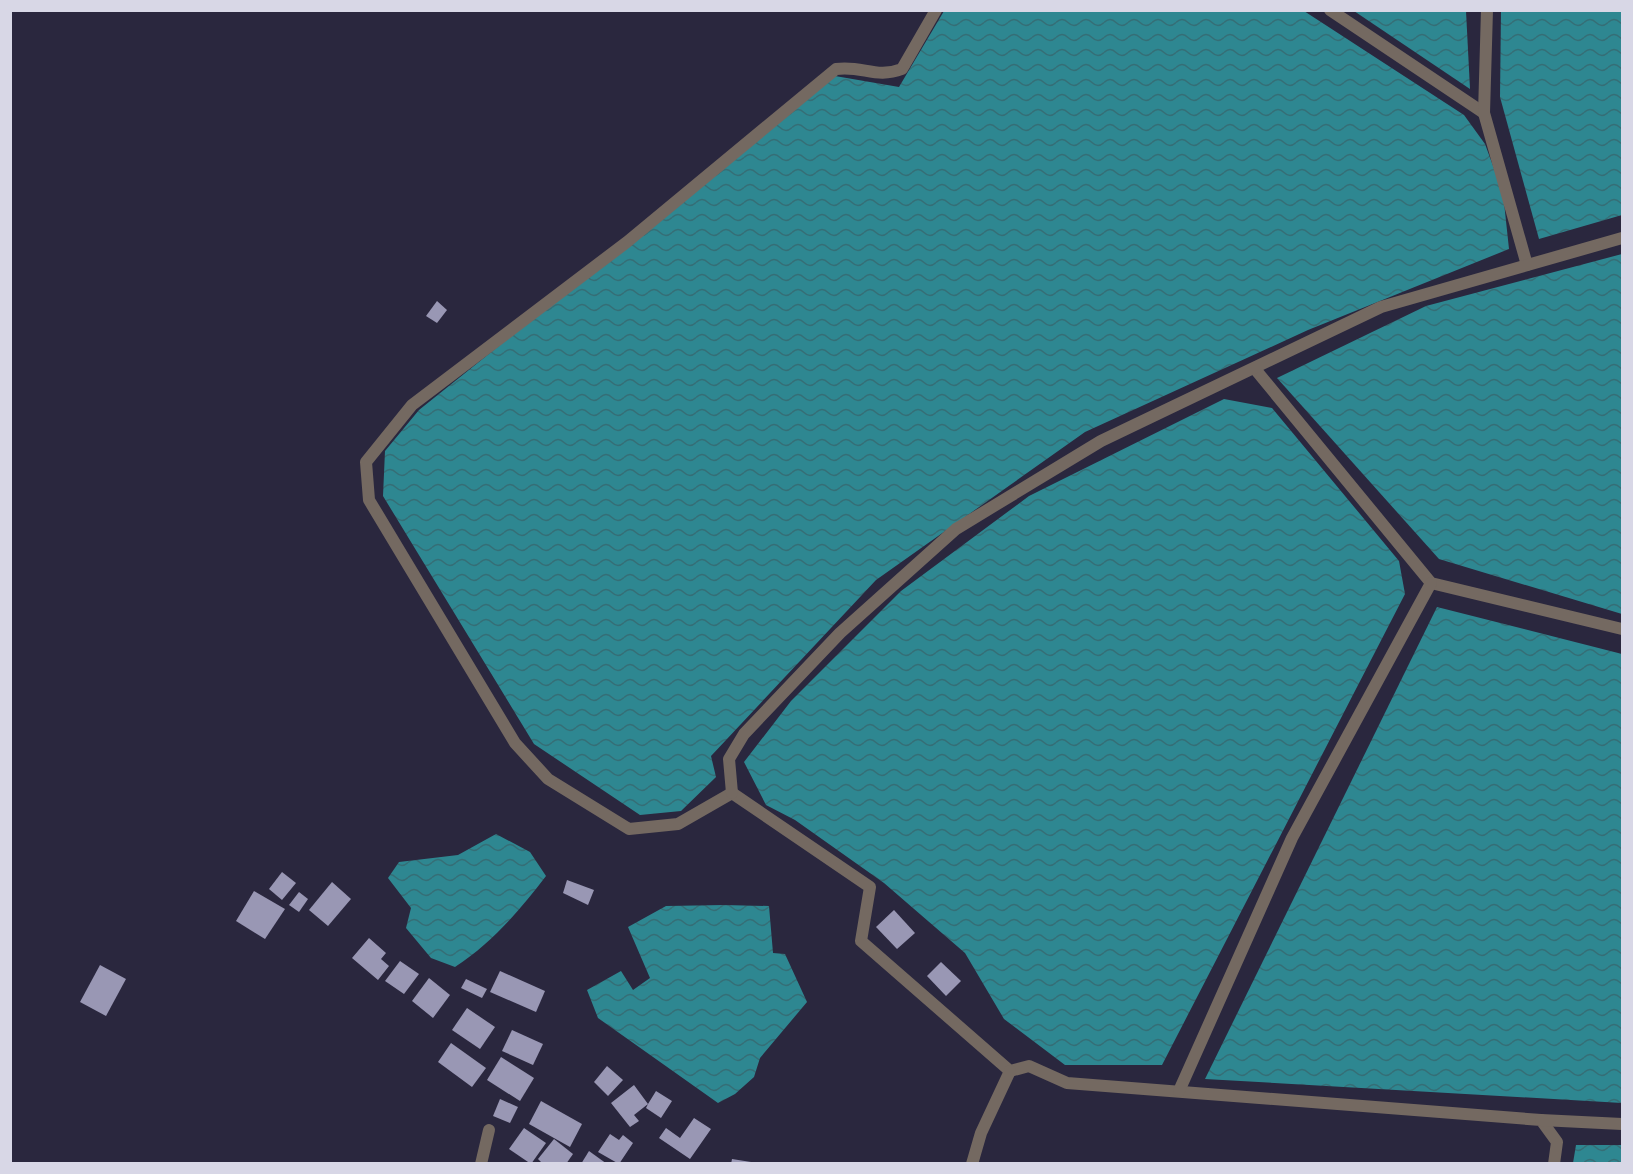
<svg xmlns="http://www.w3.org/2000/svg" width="1633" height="1174" font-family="'Asap Condensed',sans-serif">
	<defs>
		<pattern id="water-waves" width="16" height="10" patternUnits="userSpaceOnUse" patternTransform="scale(1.5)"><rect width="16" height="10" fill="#2e8791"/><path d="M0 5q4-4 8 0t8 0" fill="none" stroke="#356e76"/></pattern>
	</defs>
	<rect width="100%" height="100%" fill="#2a273e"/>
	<g fill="url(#water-waves)">
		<polygon points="944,11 1304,11 1464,115 1485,144 1503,193 1509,249 1308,330 1085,432 876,580 711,756 716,777 681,811 640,815 534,744 383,496 385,451 419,410 835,76 899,87"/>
		<polygon points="1354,11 1466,11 1470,89"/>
		<polygon points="1501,11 1622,11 1622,215 1539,239 1500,97"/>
		<polygon points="1622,254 1622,614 1439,559 1277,378 1426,306"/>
		<polygon points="1224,399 1272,408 1399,561 1405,594 1162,1065 1065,1065 1004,1019 965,953 884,883 795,820 766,805 744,762 791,701 901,591 1029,496"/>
		<polygon points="1437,607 1622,654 1622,1103 1205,1079"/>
		<path d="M496,834L530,852L546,876C519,911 492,943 455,967L431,958L406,928L411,908L388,878L399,862L458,855Z"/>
		<polygon points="724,905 769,906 773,953 785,954 807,1002 760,1058 754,1077 735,1094 718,1103 598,1018 587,990 621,971 633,990 650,978 628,927 666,906"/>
		<polygon points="1576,1145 1622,1145 1622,1163 1573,1163"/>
	</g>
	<g fill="#9997b4">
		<polygon points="437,301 447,310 437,323 426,316"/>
		<polygon points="282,872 296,883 282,900 269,889"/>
		<polygon points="567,880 594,890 588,905 563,893"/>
		<polygon points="332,882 351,899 328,926 309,910"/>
		<polygon points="254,891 285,909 265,939 236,921"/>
		<polygon points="299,892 308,899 299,912 289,905"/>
		<polygon points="894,910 915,933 897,949 876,927"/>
		<polygon points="369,938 386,953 381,959 389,966 378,980 352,958"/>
		<polygon points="400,961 419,974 404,994 385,981"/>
		<polygon points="941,962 961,981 946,996 927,976"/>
		<polygon points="100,965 126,979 106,1016 80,1002"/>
		<polygon points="500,971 545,991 536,1012 490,992"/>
		<polygon points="429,978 450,995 433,1018 412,1001"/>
		<polygon points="466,979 487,989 482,998 461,988"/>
		<polygon points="467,1008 495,1027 480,1049 452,1030"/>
		<polygon points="512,1030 543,1044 533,1065 502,1051"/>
		<polygon points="451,1043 486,1068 472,1087 438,1062"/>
		<polygon points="501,1057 534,1078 520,1101 487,1080"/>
		<polygon points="607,1066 623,1080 608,1096 594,1082"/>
		<polygon points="634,1085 648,1104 656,1091 672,1101 661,1118 646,1108 648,1104 634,1115 639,1121 630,1127 611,1103"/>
		<polygon points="500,1099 518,1107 510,1123 493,1116"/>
		<polygon points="541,1101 582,1124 570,1147 529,1124"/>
		<polygon points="694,1118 711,1129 690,1159 659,1138 666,1128 680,1138"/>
		<polygon points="524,1128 546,1143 531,1164 509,1149"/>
		<polygon points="610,1134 619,1140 623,1135 633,1143 619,1164 598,1152"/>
		<polygon points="554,1139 573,1154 566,1164 543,1164 538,1159"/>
		<polygon points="589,1151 607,1164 581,1164"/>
		<polygon points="732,1159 751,1162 751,1164 731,1164"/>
	</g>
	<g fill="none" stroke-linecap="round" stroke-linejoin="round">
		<g stroke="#746961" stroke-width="12">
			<path d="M936,10L902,69C876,79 862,65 836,69L627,242L412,405L366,462L369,500L515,743L548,779L629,829L678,824L732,793L870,887L861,941L1010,1071L1029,1066L1067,1083L1541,1120L1557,1142L1554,1164"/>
			<polyline points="1330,10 1484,113"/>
			<polyline points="1487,10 1484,113 1527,265"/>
			<polyline points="1255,369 1431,583 1622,629"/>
			<polyline points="732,793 729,759 744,734 840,633 956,529 1101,441 1381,307 1622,238"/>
			<polyline points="1179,1091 1292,838 1431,583"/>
			<polyline points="1541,1120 1622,1124"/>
			<polyline points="972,1164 981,1133 1010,1071"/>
		</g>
		<polyline stroke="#746961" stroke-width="12" points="481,1164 489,1130"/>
	</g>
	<rect width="1633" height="1174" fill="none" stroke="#d8d7e6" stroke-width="24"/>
</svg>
